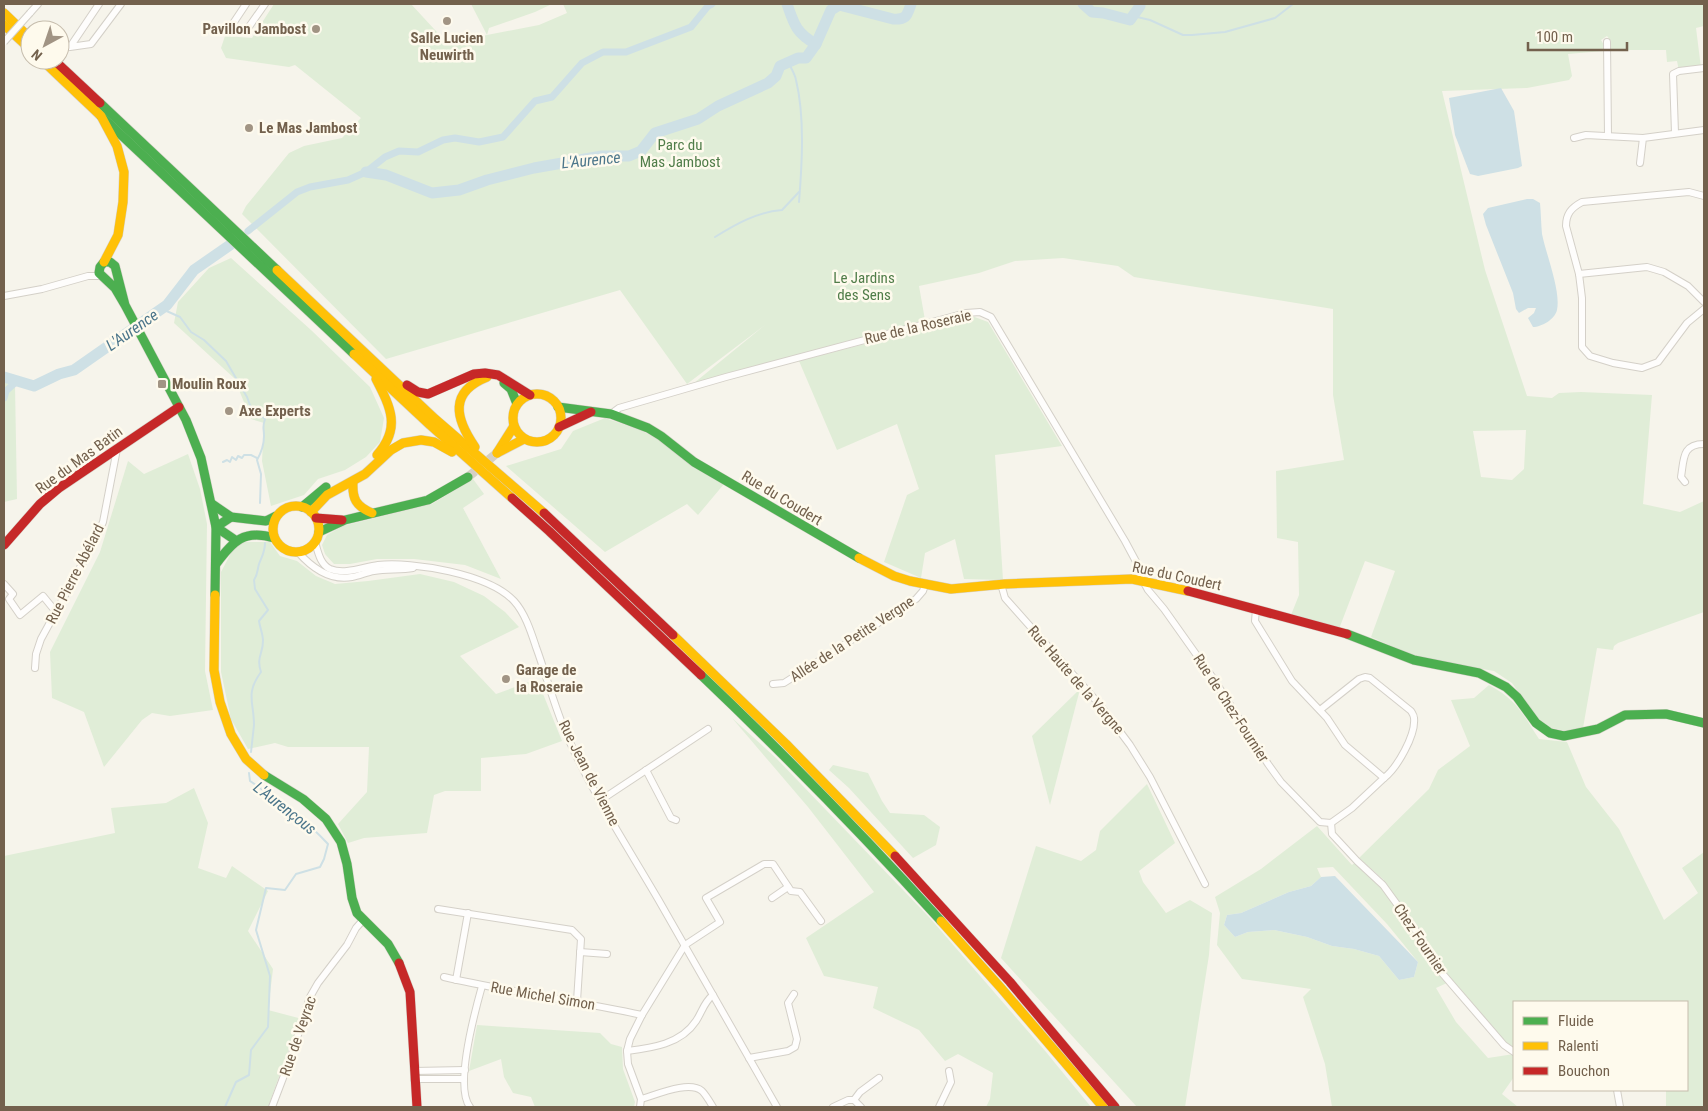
<svg xmlns="http://www.w3.org/2000/svg" width="1708" height="1111" font-family="'Roboto Condensed',sans-serif">
	<rect width="100%" height="100%" fill="#f6f4eb"/>
	<g fill="#e0edd7" fill-rule="evenodd">
		<path d="M274,4H411L447,43L487,35L471,4H552L535,12L489,28L487,35L539,25L567,13L563,4H1704V26L1696,28L1701,68L1679,71L1677,61L1667,62L1666,50H1609L1611,41L1607,36L1601,40L1604,45L1603,51L1568,54L1572,76L1569,80L1527,88L1442,91L1485,270L1527,396L1552,398L1559,393L1581,392L1652,395L1643,504L1680,512L1704,501V612L1618,643L1614,646L1613,650L1597,648L1583,728L1565,731L1548,727L1537,718L1512,683L1494,671L1419,658L1371,637L1395,571L1365,561L1339,629L1291,615L1299,595L1298,542L1277,538L1276,471L1344,460L1333,395V309L1134,277L1118,266L1063,258L1015,261L979,273L919,286L925,320L776,361L688,388L765,325L687,384L620,290L386,359L242,214L246,206L289,153L304,146L342,138L361,118L295,65L289,67L226,58L221,48L225,36L252,38ZM1526,430L1524,469L1512,480L1481,477L1473,431Z"/>
		<polygon points="231,258 311,330 370,387 384,418 380,442 366,457 345,470 318,479 304,495 271,506 262,461 264,423 251,419 234,378 174,323 178,302 209,268"/>
		<polygon points="972,316 988,322 1062,446 995,455 1003,580 964,579 955,539 925,553 921,578 884,562 907,495 919,489 897,424 837,450 799,361"/>
		<polygon points="4,382 15,386 17,499 4,502"/>
		<polygon points="605,418 640,430 658,439 689,464 724,484 698,515 687,504 605,552 506,466 561,449 573,431"/>
		<polygon points="188,454 200,489 207,524 205,671 213,710 170,716 152,713 142,720 104,767 84,712 52,698 50,652 100,552 128,461 144,474"/>
		<polygon points="473,479 484,494 463,508 501,579 465,565 414,559 377,559 350,564 334,564 325,554 322,545 327,535 343,526 432,504"/>
		<polygon points="244,542 270,542 280,556 297,561 316,576 335,584 368,581 420,574 454,582 484,596 505,612 519,627 460,656 496,694 537,679 562,741 526,754 481,758 481,791 445,791 434,795 427,833 364,838 348,843 338,824 367,792 369,747 288,747 275,743 248,749 231,719 221,672 221,572 233,549"/>
		<path d="M1489,685C1517,700 1522,713 1539,739L1567,742L1586,787L1619,829L1664,920L1698,893L1682,868L1704,852V1107H1666V1090H1687V1002H1514V1052L1449,982L1436,988L1456,1022L1488,1058L1514,1054V1077L1502,1094L1518,1107H1332L1325,1064L1303,997L1311,989L1242,979L1217,945L1220,913L1215,897L1261,869L1317,826L1352,865L1357,861L1383,885L1384,880L1359,858L1429,789L1438,770L1470,746L1451,700L1474,698ZM1333,867L1387,924L1418,962L1414,977L1399,980L1379,956L1354,949L1332,946L1307,937L1274,930L1248,932L1235,937L1224,925L1227,915L1241,913L1289,892L1311,886L1321,877L1317,868Z"/>
		<polygon points="1080,689 1050,805 1032,736"/>
		<polygon points="732,718 776,758 929,917 1046,1052 1091,1107 986,1107 990,1099 993,1073 958,1054 945,1061 919,1030 873,1008 878,987 824,976 806,938 874,892 808,807"/>
		<polygon points="833,765 868,773 882,801 890,813 924,815 940,827 936,845 913,858 849,788 829,770"/>
		<polygon points="1147,784 1175,843 1139,871 1143,882 1166,913 1190,900 1212,913 1209,955 1185,1107 1137,1107 1001,958 1036,846 1081,861 1096,850 1100,831"/>
		<polygon points="194,788 208,823 198,868 226,878 232,866 268,891 248,931 273,969 268,1010 306,1020 290,1046 268,1107 4,1107 4,856 115,833 111,808 166,803"/>
		<polygon points="477,1025 600,1033 611,1044 622,1047 623,1069 635,1102 634,1107 535,1107 531,1097 513,1093 504,1077 501,1059 469,1071"/>
	</g>
	<g fill="#cee0e5">
		<polygon points="1501,88 1514,111 1522,166 1518,168 1478,176 1470,174 1455,135 1449,98"/>
		<path d="M1527,199H1533L1540,203C1541,213 1541,224 1542,234C1546,254 1561,291 1557,310C1555,319 1542,327 1533,327L1528,318L1534,313L1536,308H1528L1519,313L1516,309L1513,293L1486,225L1483,214L1488,208Z"/>
		<polygon points="1335,876 1418,962 1414,977 1399,980 1379,956 1354,949 1332,946 1307,937 1274,930 1248,932 1235,937 1224,925 1227,915 1241,913 1289,892 1311,886 1321,877"/>
	</g>
	<g fill="none" stroke-linecap="round" stroke-linejoin="round">
		<g stroke="#cee0e5" stroke-width="2">
			<polyline points="839,4 839,5"/>
			<polyline points="1133,16 1150,20 1183,35 1192,35 1225,32 1275,18 1293,4"/>
			<path d="M788,62C791,68 795,74 796,80C805,117 802,164 799,202"/>
			<path d="M715,237C736,224 757,212 782,210L799,192"/>
			<path d="M162,309L180,317L191,332L204,340L226,361L247,397L254,416H261L265,419C262,428 264,427 264,436C264,444 261,453 257,460L261,474L260,503"/>
			<polyline points="223,462 227,460 230,462 232,457 236,460 238,456 242,458 244,455 251,455 257,458"/>
			<path d="M251,752C252,743 253,734 254,725C254,702 245,694 261,672C256,657 263,654 263,641C263,634 260,628 259,621L268,610L255,589L254,580C258,574 257,571 259,564C262,556 265,552 265,543"/>
			<path d="M225,1107L236,1082L249,1075L251,1050L268,1027L270,976L256,930L266,888L285,890L296,874L320,867L324,859L328,844C305,819 278,800 250,781L249,773"/>
		</g>
		<g stroke="#cee0e5" stroke-width="7">
			<polyline points="248,231 297,192 310,187 348,180 366,172 385,157 399,151 418,152 443,140 455,138 479,142 503,137 535,101 552,97 582,63 603,52 626,52 691,27 708,6 712,4"/>
			<polyline points="4,398 6,391 16,382"/>
		</g>
		<g stroke="#cee0e5" stroke-width="11">
			<path d="M787,4C794,24 796,33 816,44"/>
			<polyline points="1083,4 1092,12 1103,13 1130,20 1140,6 1139,4"/>
			<path d="M366,172L386,175L432,193L459,190L487,180L534,168L602,156H629L641,151L655,133L698,119L718,106L768,83L776,76L780,66L798,58H806L816,44L831,10L839,5L893,19C907,20 907,15 911,4"/>
			<polyline points="4,377 34,386 59,374 74,370 167,305 194,270 230,245"/>
		</g>
		<polyline stroke="#d5cfc4" stroke-width="9" stroke-dasharray="9 4.5" stroke-linecap="butt" points="468,477 497,453"/>
		<defs>
			<g id="street">
				<polyline points="99,4 70,47 91,44 121,4"/>
				<polyline points="246,4 228,31 246,31 265,4"/>
				<polyline points="30,13 38,4"/>
				<polyline points="1607,42 1608,136"/>
				<polyline points="1675,133 1673,74 1679,71 1704,68"/>
				<polyline points="1574,138 1586,135 1643,138"/>
				<polyline points="1640,163 1643,138 1704,130"/>
				<path d="M1704,196L1689,192L1582,202C1571,208 1566,214 1566,226L1579,274L1582,298V347L1590,356L1613,363L1642,368L1658,362L1687,323L1704,309"/>
				<polyline points="1579,274 1647,267 1664,272 1688,286 1704,302"/>
				<polyline points="4,296 42,289 88,276 102,276"/>
				<polyline points="611,414 619,408 726,377 966,313 980,312 991,317 1125,541 1140,569 1141,577 1148,590 1164,609 1213,678 1268,764 1281,782 1320,822 1331,823"/>
				<path d="M1685,482L1681,477C1684,459 1682,444 1704,444"/>
				<path d="M315,542C318,552 320,564 330,569C345,575 363,567 378,565C412,561 489,574 514,601C525,613 531,632 536,647C547,677 555,709 568,738C593,794 627,846 658,899C698,968 737,1038 777,1107"/>
				<path d="M298,552C312,568 330,581 352,577C359,576 367,572 374,571C387,569 401,570 413,568"/>
				<polyline points="4,584 13,594 9,599 20,615 43,596 56,612"/>
				<polyline points="1001,584 1005,598 1100,705 1130,745 1150,777 1205,884"/>
				<polyline points="1256,609 1255,621 1292,681 1327,718 1345,745 1384,778 1352,808 1331,823"/>
				<polyline points="35,668 36,654 41,639 94,542 103,522 117,449"/>
				<polyline points="773,684 784,683 916,599 923,591 925,585"/>
				<path d="M1320,710L1359,679L1365,677L1370,678L1411,711C1412,713 1414,715 1414,718C1416,735 1397,768 1384,778"/>
				<polyline points="646,770 671,818 676,820"/>
				<polyline points="601,800 708,729"/>
				<polyline points="1331,823 1332,834 1357,861 1383,885 1420,936 1435,965 1504,1045 1514,1052"/>
				<polyline points="772,898 788,887"/>
				<polyline points="438,909 572,930 581,939 577,1001"/>
				<polyline points="580,952 607,954"/>
				<path d="M444,977C510,992 577,1001 642,1015"/>
				<polyline points="456,980 468,913"/>
				<path d="M627,1051C652,1048 681,1044 696,1021C702,1012 704,1002 713,995"/>
				<polyline points="749,1058 788,1051 795,1047 797,1039 788,1003 794,994"/>
				<polyline points="414,1071 465,1070"/>
				<polyline points="414,1079 464,1079"/>
				<polyline points="1617,1090 1620,1107"/>
				<path d="M641,1099C656,1095 689,1080 702,1091C706,1095 710,1102 713,1107"/>
				<polyline points="854,1100 861,1107"/>
				<polyline points="272,1107 291,1057 310,997 318,983 347,945 356,928 364,919"/>
				<path d="M470,1107C454,1087 475,1011 482,986"/>
				<polyline points="640,1107 641,1099 628,1064 627,1051 630,1039 642,1015 685,945 720,922 706,898 764,864 773,864 791,891 800,892 821,921"/>
				<polyline points="833,1107 848,1100 854,1100 860,1092 879,1078"/>
				<polyline points="939,1107 951,1082 949,1071"/>
			</g>
			<g id="fast">
				<polyline points="100,103 277,270"/>
				<polyline points="101,116 354,354"/>
				<polyline points="125,305 115,266 110,262 104,262 100,267 99,273 115,288 125,305 186,420 201,458 216,527 215,595"/>
				<polyline points="504,383 511,389 517,404"/>
				<polyline points="558,407 611,414 648,428 661,436 694,462 859,558"/>
				<polyline points="212,504 231,517 266,521 276,516"/>
				<polyline points="302,507 326,487"/>
				<polyline points="231,517 216,527 235,540"/>
				<polyline points="319,532 345,520 428,500 468,477"/>
				<path d="M216,564C233,541 244,529 274,538"/>
				<polyline points="1347,634 1414,660 1479,673 1506,687 1517,697 1536,723 1550,733 1564,736 1598,729 1625,715 1666,714 1704,723"/>
				<path d="M701,675C784,754 864,836 941,921"/>
				<polyline points="264,775 303,799 326,819 341,842 347,864 352,898 357,913 388,944 399,963"/>
			</g>
			<g id="slow">
				<polyline points="4,13 30,38"/>
				<polyline points="4,25 30,49"/>
				<polyline points="42,60 101,116 117,146 124,172 123,202 118,235 104,262"/>
				<polyline points="277,270 434,418 544,513"/>
				<polyline points="354,354 430,425 512,498"/>
				<path d="M376,379C391,408 401,428 377,455"/>
				<circle cx="537" cy="418" r="24"/>
				<path d="M475,447C455,418 449,392 487,377"/>
				<polyline points="497,453 514,426"/>
				<polyline points="497,453 524,439"/>
				<path d="M353,482C352,499 356,506 372,513"/>
				<circle cx="296" cy="529" r="23"/>
				<polyline points="311,512 327,495 365,474 391,450 403,443 421,440 434,442 452,452"/>
				<polyline points="859,558 894,576 910,581 951,589 1005,584 1132,579 1188,591"/>
				<polyline points="215,595 214,670 220,702 231,734 246,759 264,775"/>
				<polyline points="673,635 786,744 895,856"/>
				<polyline points="941,921 1001,988 1103,1107"/>
			</g>
			<g id="jam">
				<polyline points="54,60 100,103"/>
				<polyline points="407,385 418,392 428,394 474,374 485,373 498,375 530,395"/>
				<polyline points="559,427 591,412"/>
				<polyline points="512,498 549,531 701,675"/>
				<polyline points="544,513 673,635"/>
				<polyline points="316,518 342,520"/>
				<polyline points="4,545 40,504 59,488 179,407"/>
				<polyline points="1188,591 1347,634"/>
				<polyline points="895,856 1010,982 1115,1107"/>
				<polyline points="399,963 410,992 417,1107"/>
			</g>
		</defs>
		<use href="#street" stroke="#d4d0c8" stroke-width="8"/>
		<use href="#fast" stroke="#d5d0c8" stroke-width="10"/>
		<use href="#slow" stroke="#d5d0c8" stroke-width="10"/>
		<use href="#jam" stroke="#d5d0c8" stroke-width="10"/>
		<use href="#street" stroke="#fefdfc" stroke-width="6"/>
		<use href="#fast" stroke="#4caf50" stroke-width="9"/>
		<use href="#slow" stroke="#ffc107" stroke-width="9"/>
		<use href="#jam" stroke="#c62828" stroke-width="9"/>
		<defs>
			<polyline id="street-bridge" points="4,42 30,13"/>
		</defs>
		<use href="#street-bridge" stroke="#d4d0c8" stroke-width="8" stroke-linecap="butt"/>
		<use href="#street-bridge" stroke="#fefdfc" stroke-width="6"/>
	</g>
	<g fill="#a19484" stroke="#fefaed" stroke-width="2">
		<circle cx="447" cy="21" r="5"/>
		<circle cx="316" cy="29" r="5"/>
		<circle cx="249" cy="128" r="5"/>
		<rect x="157" y="379" width="10" height="10" rx="2.5"/>
		<circle cx="229" cy="411" r="5"/>
		<circle cx="506" cy="679" r="5"/>
	</g>
	<g text-anchor="middle" dominant-baseline="central" stroke-width="5" stroke-linejoin="round" paint-order="stroke">
		<g font-size="15" font-weight="bold" fill="#73614d" stroke="#fefaed" text-anchor="start">
			<text x="306" y="29" text-anchor="end">Pavillon Jambost</text>
			<text x="447" y="38" text-anchor="middle">Salle Lucien<tspan x="447" dy="17">Neuwirth</tspan></text>
			<text x="259" y="128">Le Mas Jambost</text>
			<text x="172" y="384">Moulin Roux</text>
			<text x="239" y="411">Axe Experts</text>
			<text x="516" y="670">Garage de<tspan x="516" dy="17">la Roseraie</tspan></text>
		</g>
		<g font-size="15" fill="#507d49" stroke="#fefaed">
			<text x="680" y="145">Parc du<tspan x="680" dy="17">Mas Jambost</tspan></text>
			<text x="864" y="278">Le Jardins<tspan x="864" dy="17">des Sens</tspan></text>
		</g>
		<g font-size="15" fill="#73614d" stroke="#fefaed">
			<text transform="translate(918 327) rotate(-13)">Rue de la Roseraie</text>
			<text transform="translate(79 460) rotate(-36)">Rue du Mas Batin</text>
			<text transform="translate(782 498) rotate(31)">Rue du Coudert</text>
			<text transform="translate(75 574) rotate(-63)">Rue Pierre Abélard</text>
			<text transform="translate(1177 576) rotate(12)">Rue du Coudert</text>
			<text transform="translate(852 639) rotate(-33)">Allée de la Petite Vergne</text>
			<text transform="translate(1076 680) rotate(49)">Rue Haute de la Vergne</text>
			<text transform="translate(1231 708) rotate(57)">Rue de Chez-Fournier</text>
			<text transform="translate(589 773) rotate(63)">Rue Jean de Vienne</text>
			<text transform="translate(1420 939) rotate(56)">Chez Fournier</text>
			<text transform="translate(543 996) rotate(10)">Rue Michel Simon</text>
			<text transform="translate(298 1036) rotate(-71)">Rue de Veyrac</text>
		</g>
		<g font-size="16" font-style="italic" fill="#4c768b" stroke="#fefaed">
			<text transform="translate(591 160) rotate(-6)">L'Aurence</text>
			<text transform="translate(132 330) rotate(-35)">L'Aurence</text>
			<text transform="translate(285 808) rotate(38)">L'Aurençous</text>
		</g>
	</g>
	<rect width="1708" height="1111" fill="none" stroke="#73614d" stroke-width="10"/>
	<rect x="1513" y="1001" width="175" height="90" fill="#fefaed" stroke="#c6bdad"/>
	<rect x="1523" y="1017" width="25" height="8" fill="#4caf50" stroke="#c6bdad"/>
	<text x="1558" y="1026" font-size="15" fill="#73614d">Fluide</text>
	<rect x="1523" y="1042" width="25" height="8" fill="#ffc107" stroke="#c6bdad"/>
	<text x="1558" y="1051" font-size="15" fill="#73614d">Ralenti</text>
	<rect x="1523" y="1067" width="25" height="8" fill="#c62828" stroke="#c6bdad"/>
	<text x="1558" y="1076" font-size="15" fill="#73614d">Bouchon</text>
	<g transform="translate(45 45) rotate(220)"><circle r="24" fill="#fefaed" stroke="#c6bdad"/>
	<path d="M0-4L9 19L0 12L-9 19Z" fill="#a19484"/>
	<text y="-8" font-size="14" font-weight="bold" text-anchor="middle" fill="#73614d">N</text>
	</g>
	<path d="M1528 42v8h99v-8" fill="none" stroke="#73614d" stroke-width="2.5"/>
	<text x="1536" y="42" font-size="15" fill="#73614d" stroke="#fefaed" stroke-width="4" paint-order="stroke">100 m</text>
</svg>
